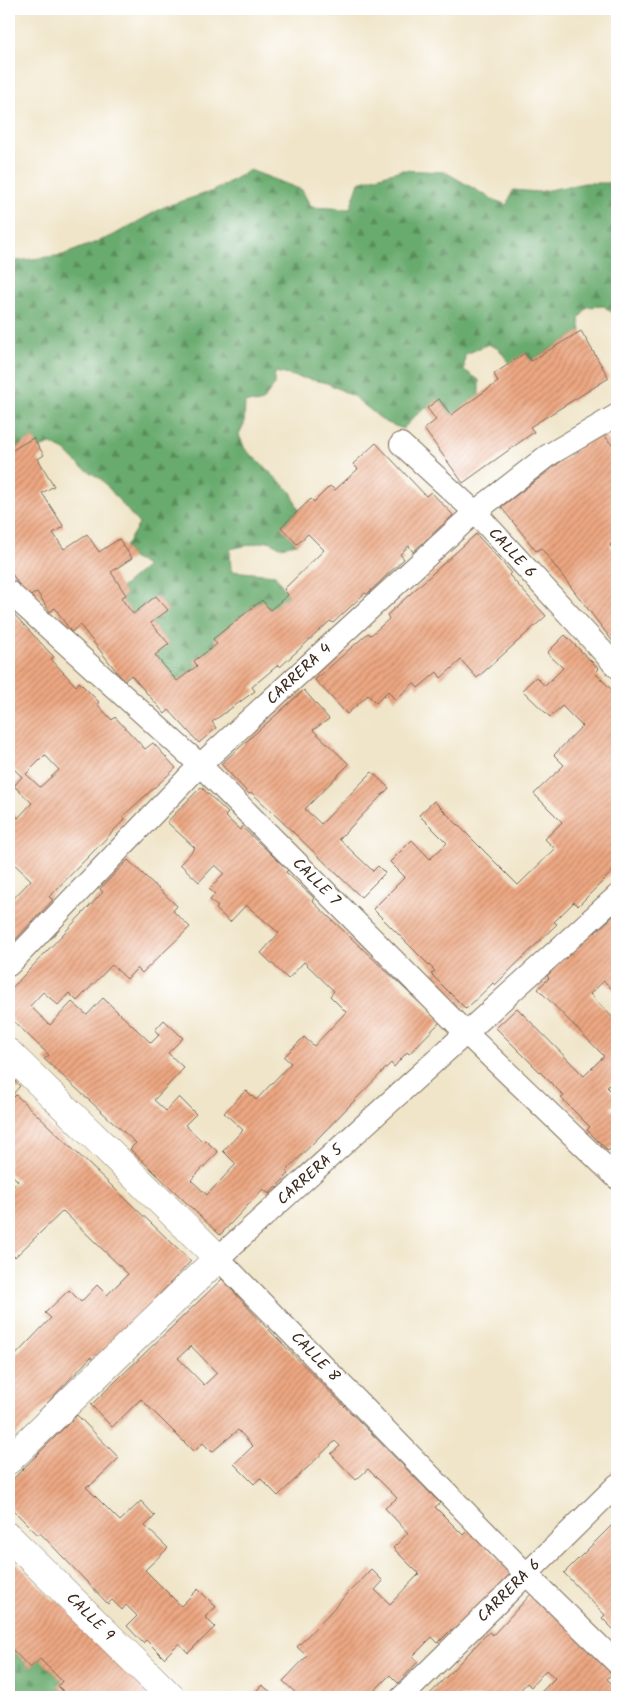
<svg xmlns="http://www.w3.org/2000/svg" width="626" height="1706" font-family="Kalam,sans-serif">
	<defs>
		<pattern id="forest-firs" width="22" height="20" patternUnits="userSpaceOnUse" patternTransform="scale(1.25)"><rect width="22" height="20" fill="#69ab6e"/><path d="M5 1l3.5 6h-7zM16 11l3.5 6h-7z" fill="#588b5a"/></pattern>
		<pattern id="building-hatch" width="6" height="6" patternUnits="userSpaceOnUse" patternTransform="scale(1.25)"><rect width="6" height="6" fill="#eda782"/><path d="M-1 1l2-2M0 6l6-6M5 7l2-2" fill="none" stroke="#c1886a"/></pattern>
	</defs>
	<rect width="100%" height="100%" fill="#fff"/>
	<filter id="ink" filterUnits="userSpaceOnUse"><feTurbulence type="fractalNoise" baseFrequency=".02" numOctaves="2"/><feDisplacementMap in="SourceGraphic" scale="10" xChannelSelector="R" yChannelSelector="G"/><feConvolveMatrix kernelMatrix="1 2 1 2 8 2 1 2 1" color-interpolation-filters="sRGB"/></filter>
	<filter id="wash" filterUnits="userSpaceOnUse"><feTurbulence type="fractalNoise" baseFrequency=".0096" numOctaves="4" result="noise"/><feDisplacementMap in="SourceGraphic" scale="20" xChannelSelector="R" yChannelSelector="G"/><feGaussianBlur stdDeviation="1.12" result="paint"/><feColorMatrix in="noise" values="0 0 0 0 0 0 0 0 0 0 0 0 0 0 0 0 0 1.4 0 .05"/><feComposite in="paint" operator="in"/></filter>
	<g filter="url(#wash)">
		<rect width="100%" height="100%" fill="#f0e5c9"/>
		<g fill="url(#forest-firs)" stroke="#526a46">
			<polygon points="250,170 302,190 311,207 350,209 359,182 401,170 445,172 492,199 507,205 513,190 538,192 585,183 608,183 617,174 617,317 604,306 587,307 579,319 581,331 531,361 525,353 510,364 499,349 488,344 465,355 464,370 479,380 479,396 451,415 439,399 415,416 403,429 385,422 353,396 327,383 275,372 274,386 261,403 245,402 244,425 239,435 245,449 291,492 299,510 281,527 297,544 280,547 269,541 230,549 231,571 275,575 288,595 270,610 261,600 213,639 217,644 194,661 197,666 177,681 155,655 169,644 151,623 168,610 156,596 133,614 121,598 126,595 121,588 147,566 132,558 125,547 139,524 101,479 80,466 65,451 51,444 39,448 33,438 9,452 9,262 63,255 112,236 164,207 213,191"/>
			<polygon points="9,1646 30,1668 40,1659 62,1681 58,1686 69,1697 9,1697"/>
		</g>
		<g id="blocks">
			<g fill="url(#building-hatch)" fill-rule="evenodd">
				<polygon points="581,331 609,378 530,427 534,432 463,483 424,429 436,420 427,408 439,399 451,415 498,382 494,374 525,353 531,361"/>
				<polygon points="601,431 612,445 617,441 617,540 610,545 617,554 617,583 614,585 617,589 617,647 541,548 536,551 501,507"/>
				<polygon points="33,438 44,455 38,459 54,486 42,493 64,527 53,533 64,549 87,534 99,552 119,539 132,558 111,572 126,595 121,598 133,614 156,596 168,610 151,623 169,644 155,655 177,681 197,666 194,661 217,644 213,639 262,600 270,610 288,595 284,589 324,550 308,534 297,544 281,527 311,499 314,502 330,486 335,490 358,469 353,464 376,443 426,496 431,492 453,515 413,552 409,546 400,554 404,559 367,594 365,593 333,623 330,621 280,667 278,665 252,687 255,691 212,722 216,728 199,743 169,710 165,714 131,675 124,681 80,625 71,632 55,608 50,612 37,592 27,598 9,569 9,452"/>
				<polygon points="476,534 511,572 509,575 546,616 477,678 461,660 441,678 437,672 418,688 414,683 395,700 388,691 376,703 368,695 347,714 315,680 368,633 371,635 389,619 387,615"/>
				<path d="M9,609L54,657L51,659L76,686L79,682L99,702L97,704L112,720L115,717L145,749L153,743L176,768L123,816L125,819L49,897L53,900L9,946V896L12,900L31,880L9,859V810L18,818L32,803L14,786L22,777L9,764ZM45,755L59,770L40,787L26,774Z"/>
				<polygon points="565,635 599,669 595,673 617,695 617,867 578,906 574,902 554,922 557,924 495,985 493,983 466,1009 431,974 435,971 373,909 405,877 390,862 412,840 430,859 447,843 419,815 434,801 518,885 555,849 545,839 562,822 534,794 564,765 554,755 582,726 562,706 550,717 522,690 536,677 545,686 563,668 547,653"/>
				<polygon points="304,690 329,719 313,730 349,764 305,809 321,824 372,772 389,788 339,839 373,871 378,866 385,873 361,897 252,793 249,794 221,764"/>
				<polygon points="201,787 228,813 225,816 240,830 242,827 288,870 286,872 314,898 312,901 440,1022 409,1054 407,1052 394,1067 391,1063 286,1171 289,1174 269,1194 263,1189 220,1235 130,1149 136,1143 44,1059 49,1055 9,1017 9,991 103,892 100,889 128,860 177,906 173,911 190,927 142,973 137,968 127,979 112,965 77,1001 69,993 58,1005 43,992 30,1006 50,1025 72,1002 87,1015 103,998 151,1043 159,1035 155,1030 164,1020 183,1038 168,1053 184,1068 154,1100 166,1111 179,1097 196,1114 185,1125 203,1142 205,1140 218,1152 191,1180 207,1195 236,1164 223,1151 243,1130 224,1113 246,1090 256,1100 291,1063 284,1057 304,1037 314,1046 346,1012 330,996 334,991 304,962 288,979 261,953 279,933 246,905 230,922 216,909 218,907 210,900 215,894 209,889 224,873 215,865 199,882 180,864 195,848 167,822"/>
				<polygon points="613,916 617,920 617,994 604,981 590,994 617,1022 617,1078 607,1087 617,1097 617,1100 610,1108 617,1115 617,1142 608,1151 587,1130 590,1127 561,1098 564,1096 496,1028 517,1008 584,1076 604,1056 538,989 549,978 547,976 592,931 595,933"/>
				<polygon points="9,1076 20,1086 12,1095 14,1097 16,1095 191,1261 96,1361 91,1357 9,1443 9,1362 51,1318 45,1313 69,1290 81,1302 97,1285 107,1295 128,1274 63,1211 15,1257 9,1251 9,1191 18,1181 9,1172"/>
				<path d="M222,1279L265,1326L440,1503L435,1507L463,1535L469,1529L515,1576L456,1634L451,1630L438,1643L432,1637L412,1657L418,1662L398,1683L390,1675L368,1697H300L283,1681L307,1656L297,1647L371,1569L383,1581L375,1590L390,1604L419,1574L393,1548L408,1533L385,1508L397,1498L368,1469L356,1480L331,1454L340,1446L335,1441L278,1496L260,1478L254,1484L234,1464L253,1446L238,1430L212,1452L203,1443L194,1452L141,1399L112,1427L91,1405ZM191,1346L217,1373L204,1385L178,1358Z"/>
				<polygon points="77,1415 119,1458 90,1486 89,1485 86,1487 120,1521 141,1501 155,1516 145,1526 168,1548 145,1570 181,1606 198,1589 216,1607 205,1617 215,1627 188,1653 179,1643 164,1658 146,1640 143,1643 127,1626 137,1616 126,1605 122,1610 112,1600 108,1604 40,1533 38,1535 9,1506 9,1483"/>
				<polygon points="617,1520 617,1633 602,1618 605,1615 564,1573"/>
				<polygon points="9,1555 55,1602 57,1599 151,1697 69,1697 58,1686 62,1681 40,1659 30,1668 9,1646"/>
				<polygon points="532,1593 615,1670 607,1679 617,1689 617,1697 536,1697 555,1678 546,1670 531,1687 527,1683 514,1697 427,1697 489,1632 493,1635"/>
				<polygon points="262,1685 277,1697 251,1697"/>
			</g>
		</g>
	</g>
	<g filter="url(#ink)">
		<use href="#blocks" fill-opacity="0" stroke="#7a6b5a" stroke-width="1"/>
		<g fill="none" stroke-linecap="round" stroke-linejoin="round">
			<defs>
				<g id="minor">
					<polyline points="401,444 475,512 617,667"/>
					<polyline points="9,592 200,765 466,1033 617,1178"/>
					<polyline points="617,896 218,1258 526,1574 617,1663"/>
					<polyline points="9,965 200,765 475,512 547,456 617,415"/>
					<polyline points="402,1697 617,1485"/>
				</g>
				<polyline id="tertiary" points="9,1053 218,1258 9,1460"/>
				<polyline id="secondary" points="9,1537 171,1697"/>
			</defs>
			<use href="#minor" stroke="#7a6b5a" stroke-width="24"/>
			<use href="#tertiary" stroke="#7a6b5a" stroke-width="29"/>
			<use href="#secondary" stroke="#7a6b5a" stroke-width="29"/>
			<use href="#minor" stroke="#fff" stroke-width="22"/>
			<use href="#tertiary" stroke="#fff" stroke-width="28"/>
			<use href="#secondary" stroke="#fff" stroke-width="28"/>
		</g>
	</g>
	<g text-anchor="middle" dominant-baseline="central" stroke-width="5" stroke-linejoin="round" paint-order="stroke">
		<g font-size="16" fill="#3b2a1e" stroke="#fff">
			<text transform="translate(512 553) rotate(47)">CALLE 6</text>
			<text transform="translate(299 674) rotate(-43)">CARRERA 4</text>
			<text transform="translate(316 882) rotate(45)">CALLE 7</text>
			<text transform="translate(310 1175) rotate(-42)">CARRERA 5</text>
			<text transform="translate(315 1357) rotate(46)">CALLE 8</text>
			<text transform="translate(509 1591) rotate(-45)">CARRERA 6</text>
			<text transform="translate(90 1617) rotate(45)">CALLE 9</text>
		</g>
	</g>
	<rect width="626" height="1706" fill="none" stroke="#fff" stroke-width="30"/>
</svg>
